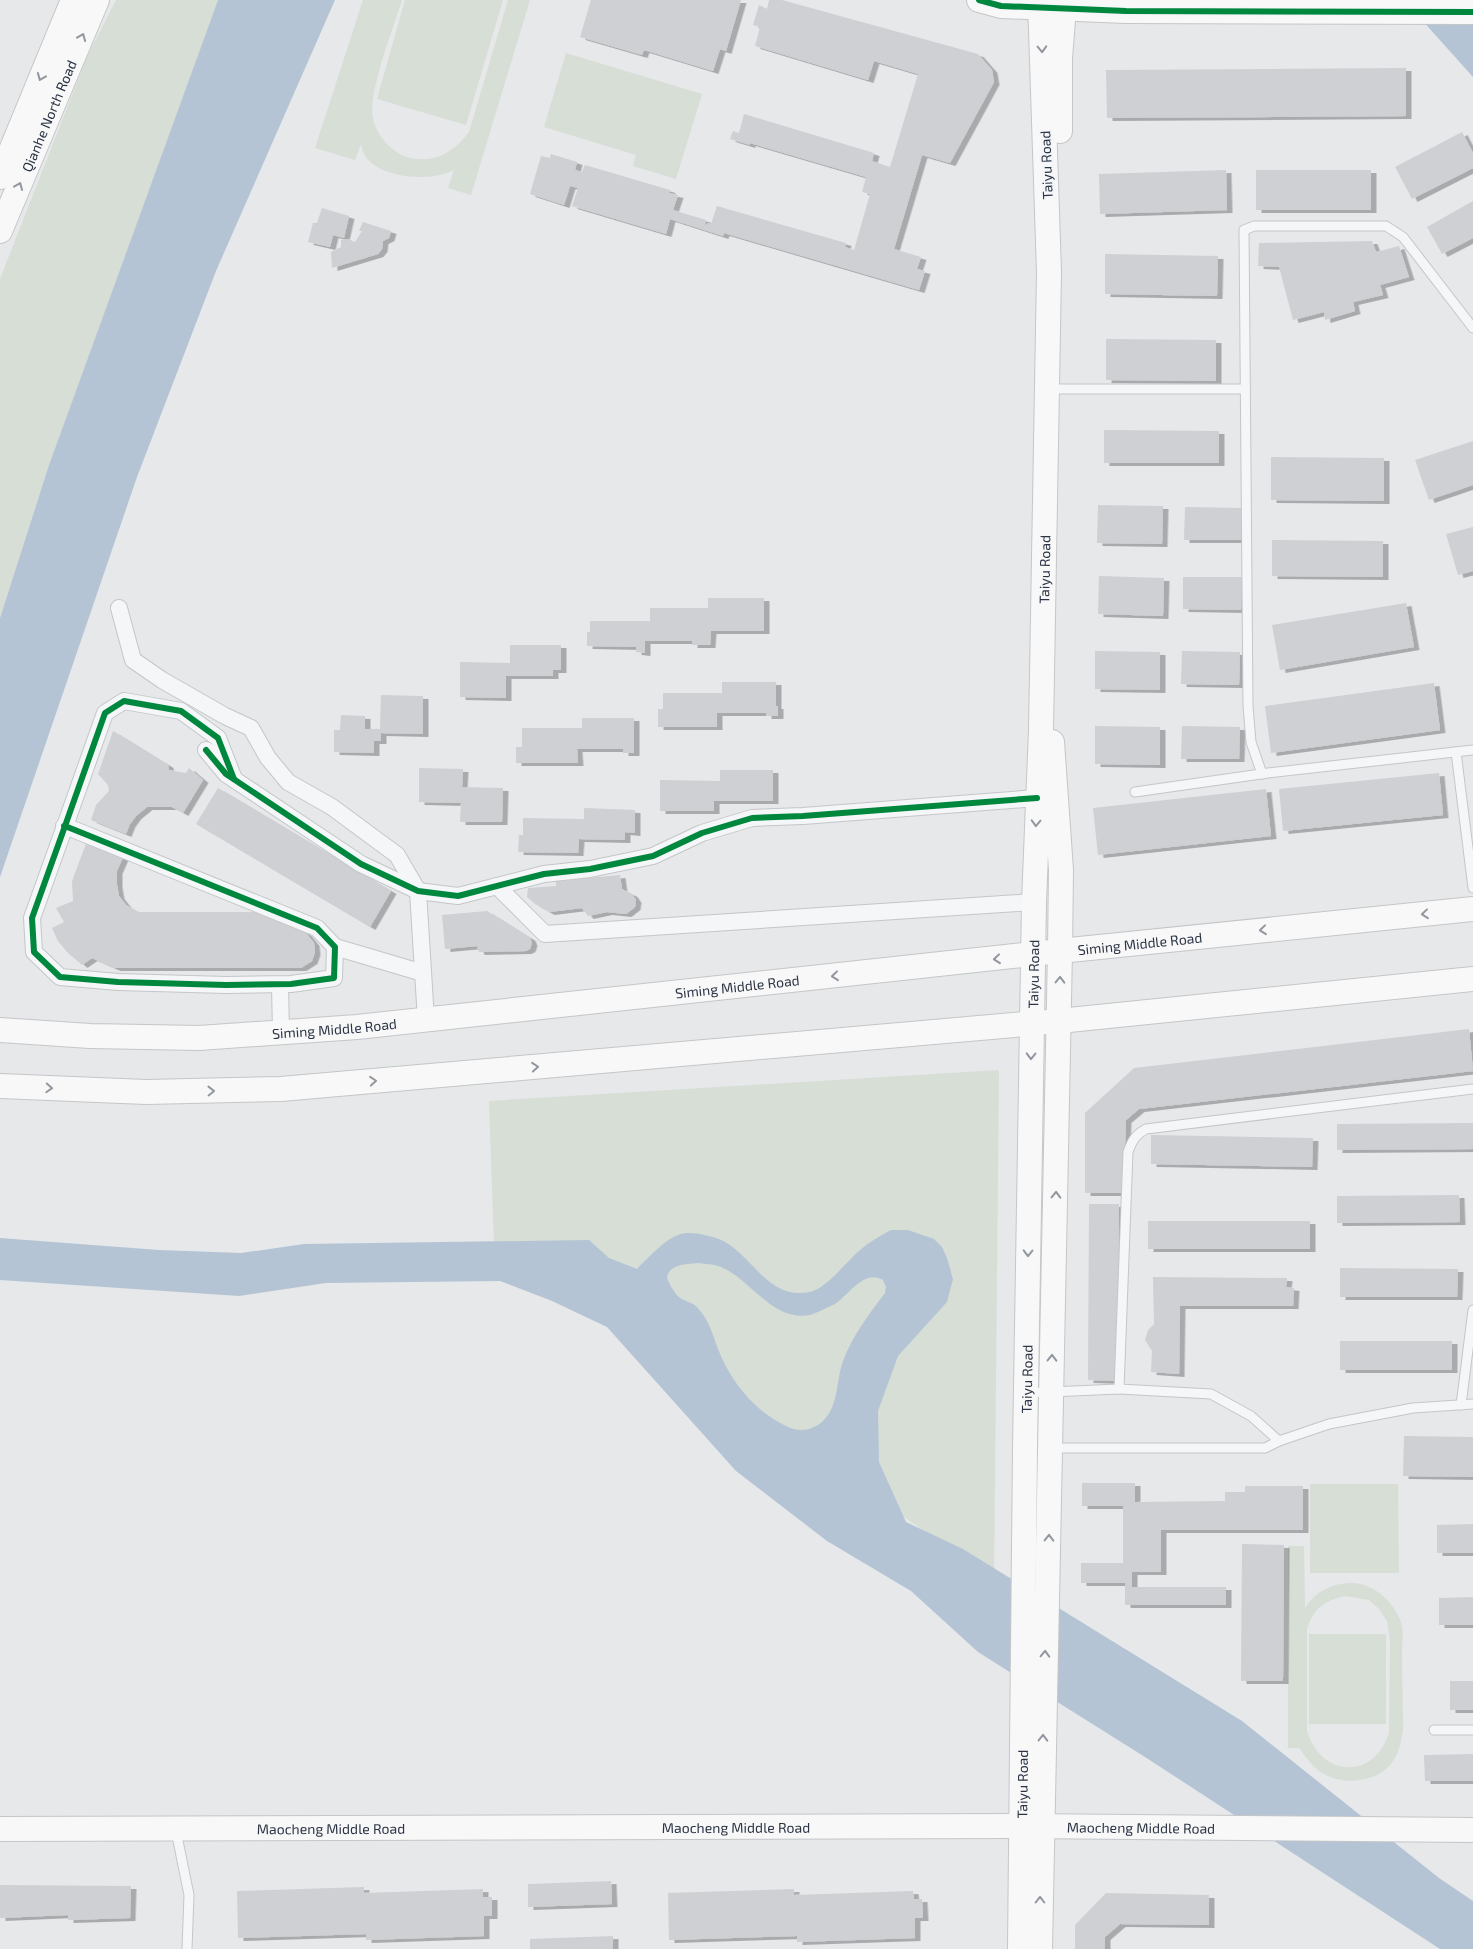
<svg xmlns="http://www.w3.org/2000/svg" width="1473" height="1949" font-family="'Exo 2',sans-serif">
	<defs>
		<filter id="shadow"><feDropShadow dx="5.5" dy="3" stdDeviation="0" flood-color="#0004"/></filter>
	</defs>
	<rect width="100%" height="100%" fill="#e6e8ea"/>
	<g fill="#d6ded6" fill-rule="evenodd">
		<polygon points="116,0 218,0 49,465 0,618 0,279 87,57"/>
		<path d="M363,0H402C394,26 367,95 373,118C375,130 382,139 390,147C398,154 407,159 418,159C440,161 456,149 469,132L508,0H530L471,195L448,188L454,170C431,182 381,179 365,156C363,153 362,148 361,144L355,160L315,148Z"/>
		<polygon points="405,0 503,0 466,125 377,99"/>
		<polygon points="566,53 702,94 676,179 633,166 636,155 544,127"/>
		<polygon points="999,1070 994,1579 769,1424 494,1247 489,1101"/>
		<polygon points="1310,1484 1398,1484 1399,1573 1310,1573"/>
		<path d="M1288,1546H1304L1305,1608C1315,1592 1330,1584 1349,1583C1373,1582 1393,1601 1401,1622C1404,1631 1402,1644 1402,1653C1402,1678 1403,1704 1403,1730C1401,1742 1399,1755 1390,1765C1375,1782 1345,1785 1326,1775C1314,1769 1306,1758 1299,1748H1288ZM1345,1596L1369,1600L1379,1609L1387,1621L1390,1640L1389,1733C1374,1780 1321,1778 1307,1731V1629C1314,1608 1324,1601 1345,1596Z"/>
		<rect x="1309" y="1634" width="77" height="90"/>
	</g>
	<g fill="#b4c4d5" fill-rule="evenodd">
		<polygon points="218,0 335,0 216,271 137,477 0,877 0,618 49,465"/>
		<polygon points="1404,0 1473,0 1473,77"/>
		<path d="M891,1230H908L934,1239L942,1247L947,1258L953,1279L947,1302L898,1356L878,1411L879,1462L906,1522L963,1549L1242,1721L1439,1878L1473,1901V1949H1440L1145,1757L978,1652L911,1591L827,1541L736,1471L607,1327L552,1301L500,1281L326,1283L239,1296L0,1280V1238L159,1250L241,1253L304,1244L589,1240L609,1258L637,1269C647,1259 664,1240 678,1235C685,1232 697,1233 704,1235C709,1236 714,1237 719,1239C753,1253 766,1301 810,1292C827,1288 846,1262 859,1251C869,1242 880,1236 891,1230ZM698,1263C706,1264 714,1264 721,1267C752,1280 772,1322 810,1315C817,1313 828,1307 835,1304C849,1295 864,1269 883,1280L886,1287L885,1293C869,1314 853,1335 843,1361C836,1380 839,1406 823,1421C812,1431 800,1432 788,1427C756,1413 730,1381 718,1349C712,1333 710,1322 698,1308C693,1302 685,1302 679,1297C674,1293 669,1283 667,1278C668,1264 688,1264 698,1263Z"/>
	</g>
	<g fill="#ced0d3" filter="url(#shadow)">
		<polygon points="591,0 741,0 726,51 720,49 713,71 644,50 642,55 580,37"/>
		<polygon points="769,0 782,0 978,54 992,70 994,82 950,163 922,155 894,249 921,257 917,269 925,271 919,290 724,233 723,236 670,219 666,234 572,206 578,188 570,186 564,205 530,194 541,156 550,158 551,154 577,162 575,170 582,172 585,165 670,190 669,193 678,195 673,210 706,220 705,224 707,225 708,223 711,224 717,206 846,243 845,247 854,250 870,194 862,192 866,177 750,143 750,145 730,139 733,131 739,133 744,114 874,153 872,161 890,167 918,74 874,61 868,80 755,46 760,27 753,25 759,5 767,9"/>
		<polygon points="1406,68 1406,116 1107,118 1106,70"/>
		<polygon points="1462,132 1473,153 1473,168 1412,199 1395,167"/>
		<polygon points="1226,170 1227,210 1100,214 1099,174"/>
		<rect x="1256" y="170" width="115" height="40"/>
		<polygon points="1473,201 1473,238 1442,254 1427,227"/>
		<polygon points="322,208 349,216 344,238 333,235 330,247 308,242 313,223 317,223"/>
		<polygon points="363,222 391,231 389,238 383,241 382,249 378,254 332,268 331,252 341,247 341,240 348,239 355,242 362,231 359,231"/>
		<polygon points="1372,241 1376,252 1399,246 1409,277 1380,285 1383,295 1353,302 1355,311 1325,320 1324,312 1293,320 1279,267 1258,266 1259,243"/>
		<polygon points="1105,254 1218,256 1217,296 1105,294"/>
		<polygon points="1106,339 1216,340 1216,381 1106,380"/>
		<polygon points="1104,430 1219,431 1219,463 1104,463"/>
		<polygon points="1473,441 1473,485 1429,500 1415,460"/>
		<polygon points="1271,457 1384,458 1384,501 1271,500"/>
		<polygon points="1098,505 1163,506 1162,544 1097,543"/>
		<polygon points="1185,507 1243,508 1242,540 1184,540"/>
		<polygon points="1473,527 1473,571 1458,575 1446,534"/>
		<polygon points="1272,540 1383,541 1383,577 1272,576"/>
		<polygon points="1099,576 1164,578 1163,616 1098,614"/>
		<polygon points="1183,577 1242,577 1241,610 1183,609"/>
		<polygon points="708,598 764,598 764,631 711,631 710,645 692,645 692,641 645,641 645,653 636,652 636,647 587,646 587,632 590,632 590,621 650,621 650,608 708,608"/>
		<polygon points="1406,603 1414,647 1280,670 1272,625"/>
		<polygon points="510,645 561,645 561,670 553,670 553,676 506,676 506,698 460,697 460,662 510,663"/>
		<polygon points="1095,651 1160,652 1160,690 1095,689"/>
		<polygon points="1182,651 1240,652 1239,685 1181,684"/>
		<polygon points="722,682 776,682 776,706 778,706 778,716 766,716 766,713 717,713 717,727 658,727 658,709 663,709 663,693 722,693"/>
		<polygon points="1434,683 1440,730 1271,753 1265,706"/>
		<polygon points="381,695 423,696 423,734 381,733 381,741 374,741 374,753 334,752 334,730 340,730 341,715 365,716 365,729 380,729"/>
		<polygon points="582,718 634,718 634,753 623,753 623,749 577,749 578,763 516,763 516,747 522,747 522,728 582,728"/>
		<polygon points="1095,726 1160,727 1160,765 1095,764"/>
		<polygon points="1182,726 1240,727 1239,759 1181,759"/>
		<polygon points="113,731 168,765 169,770 186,773 189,768 203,780 183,813 172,807 147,807 136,816 130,824 126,834 91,820 96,805 109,791 108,785 98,774"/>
		<polygon points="419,768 463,769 462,787 503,788 502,822 460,822 461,803 419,802"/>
		<polygon points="720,770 773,770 773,801 714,801 714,811 660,811 660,780 720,781"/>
		<polygon points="1439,773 1443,815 1283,831 1279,789"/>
		<polygon points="218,788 391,891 370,927 196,824"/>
		<polygon points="1266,789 1271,836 1098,855 1093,808"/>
		<polygon points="584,808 635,810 635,833 625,832 625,840 579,839 578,853 518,852 519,835 523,835 523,818 584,819"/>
		<polygon points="87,841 124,855 117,871 117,885 119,896 126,905 138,912 261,912 283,917 306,933 314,943 315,952 312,961 301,968 115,968 92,958 82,965 68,953 58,941 52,928 64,922 56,908 73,901 72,881"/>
		<polygon points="620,875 622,889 632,894 636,900 635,907 626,914 607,912 588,916 582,908 549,912 535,904 527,897 528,888 556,886 556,881"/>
		<polygon points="487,911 530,938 532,943 530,949 526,951 479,952 477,946 445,949 442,915"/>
		<polygon points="1469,1029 1473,1071 1139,1109 1126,1120 1123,1193 1085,1193 1085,1113 1134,1068"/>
		<polygon points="1473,1123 1473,1149 1337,1150 1337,1124"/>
		<polygon points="1151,1135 1313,1138 1312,1167 1151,1164"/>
		<polygon points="1459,1195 1460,1222 1337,1223 1337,1196"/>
		<polygon points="1089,1204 1119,1204 1118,1381 1088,1380"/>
		<rect x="1148" y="1221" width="162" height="28"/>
		<polygon points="1340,1268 1458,1269 1457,1297 1340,1297"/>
		<polygon points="1153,1277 1287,1278 1286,1287 1294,1288 1293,1306 1180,1306 1179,1374 1151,1372 1152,1351 1145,1340 1148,1330 1154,1324"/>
		<rect x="1340" y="1341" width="112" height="29"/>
		<polygon points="1404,1436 1473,1437 1473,1477 1403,1476"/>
		<polygon points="1082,1483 1135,1483 1135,1502 1225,1501 1225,1492 1245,1492 1245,1486 1303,1486 1303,1530 1161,1530 1161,1572 1132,1572 1132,1587 1226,1587 1226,1605 1125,1605 1125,1583 1081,1583 1081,1563 1123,1563 1123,1506 1082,1506"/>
		<polygon points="1473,1524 1473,1553 1437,1553 1437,1525"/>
		<polygon points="1242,1544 1284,1545 1283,1681 1241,1681"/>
		<polygon points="1473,1597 1473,1625 1439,1625 1439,1598"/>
		<rect x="1450" y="1681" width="23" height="29"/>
		<polygon points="1473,1754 1473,1781 1425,1781 1424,1755"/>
		<polygon points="611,1881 612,1904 528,1907 528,1884"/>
		<polygon points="0,1885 131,1886 130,1918 68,1920 68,1915 0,1918"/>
		<polygon points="364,1887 364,1893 483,1889 483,1897 492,1897 492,1916 484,1916 484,1936 366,1940 366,1934 238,1938 237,1891"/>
		<polygon points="794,1889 794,1895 913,1891 914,1899 922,1899 923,1918 915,1918 915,1938 797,1942 797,1936 669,1940 668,1893"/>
		<polygon points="1106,1893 1209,1895 1209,1925 1120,1924 1105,1937 1105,1949 1075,1949 1075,1925"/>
		<polygon points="613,1936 613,1949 530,1949 530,1939"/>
	</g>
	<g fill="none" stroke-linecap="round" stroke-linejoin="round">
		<defs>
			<g id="lane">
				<polyline points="1058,389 1245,389"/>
				<polyline points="1456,752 1473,888"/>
				<polyline points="1262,774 1251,742 1248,706 1244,230 1254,226 1386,226 1403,237 1473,328"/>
				<polyline points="1135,792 1268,773 1473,750"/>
				<polyline points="1027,1393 1119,1389"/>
				<polyline points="1461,1405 1473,1310"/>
				<polyline points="1279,1441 1329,1424 1413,1408 1473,1404"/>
				<path d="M1051,1448H1265L1279,1441L1251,1416L1211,1394L1119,1389L1128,1152C1132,1141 1135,1135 1146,1129L1473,1089"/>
				<polyline points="1434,1730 1473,1730"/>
				<polyline points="176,1831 189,1895 187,1949"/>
			</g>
			<g id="street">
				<polyline points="119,608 133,660 162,680 225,716 251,728 268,758 288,782 332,807 397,855 418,891 426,1020"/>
				<polyline points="206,750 226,774 361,864 418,891 458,896 544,874 590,869 653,856 702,833 752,818 803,816 1037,798"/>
				<polyline points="64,826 65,826 317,928 335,947 334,978 291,984 226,985 118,982 60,977 34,952 32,918 65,826 105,713 124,701 181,711 218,738 234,779"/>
				<polyline points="497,886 545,934 1034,902"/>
				<polyline points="335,947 423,973"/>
				<polyline points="280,985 281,1032"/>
			</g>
			<g id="secondary">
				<polyline points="979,0 1001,6 1126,11 1473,12"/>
				<polyline points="1060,131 1060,58 1064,8"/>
				<polyline points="0,177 73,0"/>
				<path id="s1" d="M0,231L97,0"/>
				<path id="s2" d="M0,1030L90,1036L199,1038L357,1027L1060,951L1473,909"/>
				<polyline points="0,1086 146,1092 281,1089 1059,1021 1473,979"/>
				<path id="s3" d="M0,1829L1022,1826L1473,1830"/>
				<path id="s4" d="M1020,1949L1025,1448L1034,902L1041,730L1049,272L1040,0"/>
				<polyline points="1040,1949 1060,951 1061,870 1052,742"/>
			</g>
		</defs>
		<use href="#lane" stroke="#c4c6c8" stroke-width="11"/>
		<use href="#street" stroke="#c4c6c8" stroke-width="18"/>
		<use href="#secondary" stroke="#c4c6c8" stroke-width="26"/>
		<use href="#lane" stroke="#f5f6f7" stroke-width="9"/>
		<use href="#street" stroke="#f5f6f7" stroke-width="16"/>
		<use href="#secondary" stroke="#f8f8f8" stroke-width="24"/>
		<defs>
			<g id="cycleway">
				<polyline points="979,0 1001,6 1126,11 1473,12"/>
				<polyline points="206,750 226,774 361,864 418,891 458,896 544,874 590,869 653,856 702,833 752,818 803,816 1037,798"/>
				<polyline points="64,826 65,826 317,928 335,947 334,978 291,984 226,985 118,982 60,977 34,952 32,918 65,826 105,713 124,701 181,711 218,738 234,779"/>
			</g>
		</defs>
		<use href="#cycleway" stroke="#f4f6f9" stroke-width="9"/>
		<use href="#cycleway" stroke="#00873e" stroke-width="6"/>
	</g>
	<defs><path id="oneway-chevron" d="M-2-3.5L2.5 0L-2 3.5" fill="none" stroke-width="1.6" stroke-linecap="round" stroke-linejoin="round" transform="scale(1.25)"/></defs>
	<g stroke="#92969e">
		<use href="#oneway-chevron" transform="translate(82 37) rotate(-68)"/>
		<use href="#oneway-chevron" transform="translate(1042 49) rotate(88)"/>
		<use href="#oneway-chevron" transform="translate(41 77) rotate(112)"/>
		<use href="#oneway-chevron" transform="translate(19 186) rotate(-67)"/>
		<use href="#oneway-chevron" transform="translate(1036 823) rotate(92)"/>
		<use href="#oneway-chevron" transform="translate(1425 914) rotate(174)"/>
		<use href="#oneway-chevron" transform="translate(1263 930) rotate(174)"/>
		<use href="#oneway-chevron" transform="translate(997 959) rotate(174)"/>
		<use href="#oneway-chevron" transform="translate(835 976) rotate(174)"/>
		<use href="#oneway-chevron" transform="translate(1060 980) rotate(-89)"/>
		<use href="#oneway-chevron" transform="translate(1031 1056) rotate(91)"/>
		<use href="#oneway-chevron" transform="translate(535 1067) rotate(-5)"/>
		<use href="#oneway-chevron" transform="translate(373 1081) rotate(-5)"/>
		<use href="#oneway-chevron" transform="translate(49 1088) rotate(3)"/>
		<use href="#oneway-chevron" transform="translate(211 1091) rotate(-1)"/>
		<use href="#oneway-chevron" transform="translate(1056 1195) rotate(-89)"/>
		<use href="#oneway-chevron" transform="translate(1028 1253) rotate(91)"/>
		<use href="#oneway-chevron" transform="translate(1052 1358) rotate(-89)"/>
		<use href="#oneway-chevron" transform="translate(1049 1538) rotate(-89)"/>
		<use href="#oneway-chevron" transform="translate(1045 1654) rotate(-88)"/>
		<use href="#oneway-chevron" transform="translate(1043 1738) rotate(-89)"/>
		<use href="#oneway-chevron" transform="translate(1040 1900) rotate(-90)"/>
	</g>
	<g text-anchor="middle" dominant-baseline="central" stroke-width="5" stroke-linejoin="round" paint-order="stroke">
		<g font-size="14" fill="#2b3445" stroke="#f4f6f9">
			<text stroke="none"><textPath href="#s1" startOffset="125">Qianhe North Road</textPath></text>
			<text transform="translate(1046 165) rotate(-92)">Taiyu Road</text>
			<text stroke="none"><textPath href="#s4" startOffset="1380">Taiyu Road</textPath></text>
			<text stroke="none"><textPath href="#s2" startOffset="1145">Siming Middle Road</textPath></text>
			<text stroke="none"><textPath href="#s4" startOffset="975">Taiyu Road</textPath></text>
			<text stroke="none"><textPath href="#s2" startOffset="740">Siming Middle Road</textPath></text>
			<text stroke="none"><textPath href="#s2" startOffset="335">Siming Middle Road</textPath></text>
			<text stroke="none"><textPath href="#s4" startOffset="570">Taiyu Road</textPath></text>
			<text stroke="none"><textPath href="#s4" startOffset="165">Taiyu Road</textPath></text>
			<text stroke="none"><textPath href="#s3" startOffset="736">Maocheng Middle Road</textPath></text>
			<text stroke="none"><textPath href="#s3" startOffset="1141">Maocheng Middle Road</textPath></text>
			<text stroke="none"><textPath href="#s3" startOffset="331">Maocheng Middle Road</textPath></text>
		</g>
	</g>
</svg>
